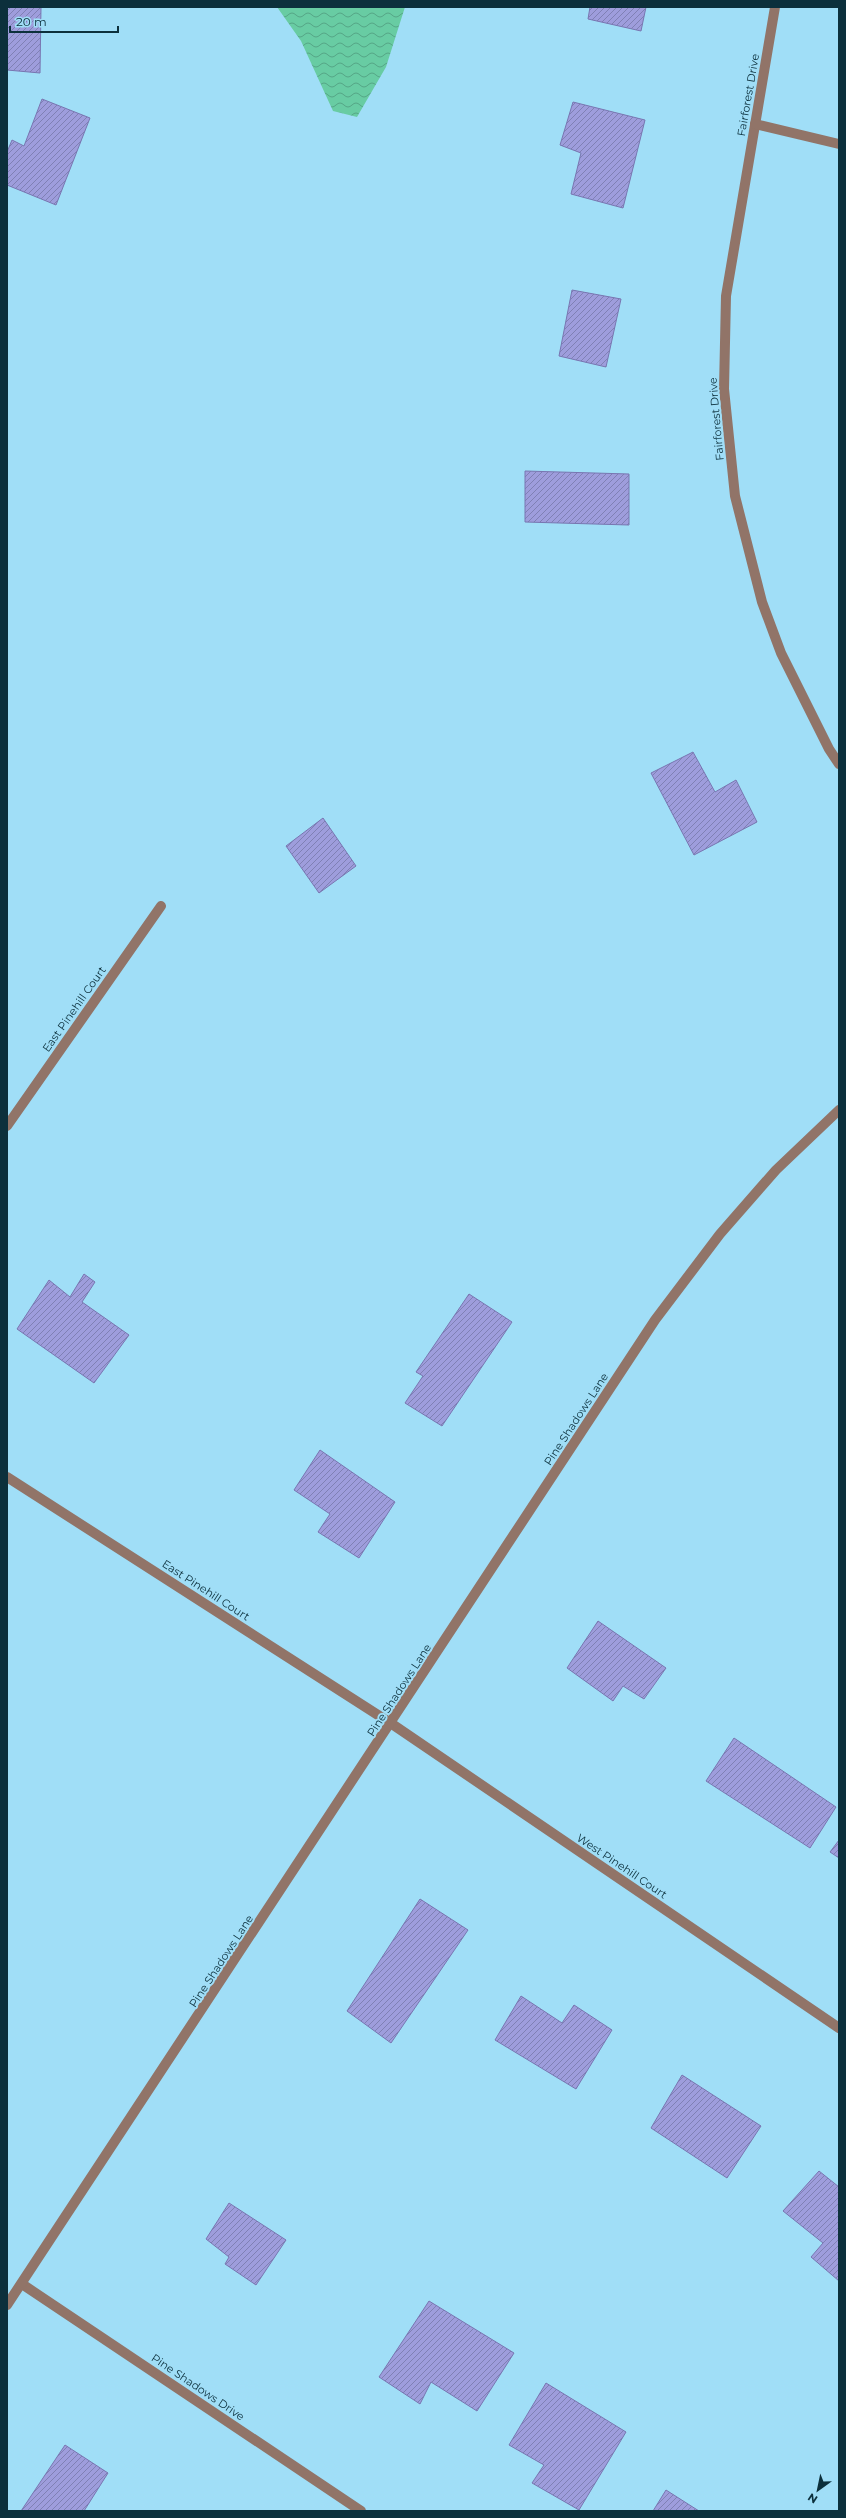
<svg xmlns="http://www.w3.org/2000/svg" width="846" height="2518" viewBox="0 0 846 2518" font-family="Montserrat,sans-serif">
	<defs>
		<pattern id="water-waves" width="16" height="10" patternUnits="userSpaceOnUse"><rect width="16" height="10" fill="#68cca3"/><path d="M0 5q4-4 8 0t8 0" fill="none" stroke="#54a686"/></pattern>
		<pattern id="building-hatch" width="6" height="6" patternUnits="userSpaceOnUse"><rect width="6" height="6" fill="#9e9ddc"/><path d="M-1 1l2-2M0 6l6-6M5 7l2-2" fill="none" stroke="#7f80b4"/></pattern>
	</defs>
	<rect width="100%" height="100%" fill="#a0def7"/>
	<polygon fill="url(#water-waves)" points="277,7 405,7 386,67 357,117 333,111 301,41"/>
	<g fill="url(#building-hatch)" stroke="#7876b1">
		<polygon points="7,7 41,7 40,73 7,70"/>
		<polygon points="590,7 646,7 641,31 588,19"/>
		<polygon points="42,99 90,118 56,205 7,185 7,152 12,140 24,146"/>
		<polygon points="573,102 645,120 623,208 571,194 581,153 560,145"/>
		<polygon points="572,290 621,299 606,367 559,356"/>
		<polygon points="525,471 629,474 629,525 525,522"/>
		<polygon points="693,752 715,792 736,780 757,822 694,855 651,773"/>
		<polygon points="323,818 356,866 319,893 286,846"/>
		<polygon points="84,1274 95,1282 82,1302 129,1335 94,1383 17,1329 49,1280 70,1297"/>
		<polygon points="469,1294 512,1322 442,1426 405,1403 423,1376 416,1372"/>
		<polygon points="320,1450 395,1502 359,1558 318,1532 330,1514 294,1490"/>
		<polygon points="598,1621 666,1668 644,1699 623,1686 613,1701 567,1668"/>
		<polygon points="734,1738 836,1807 810,1848 706,1781"/>
		<polygon points="839,1840 839,1858 830,1852"/>
		<polygon points="420,1899 468,1930 391,2043 347,2011"/>
		<polygon points="521,1996 562,2023 574,2005 612,2030 576,2089 495,2040"/>
		<polygon points="682,2075 761,2126 727,2178 651,2128"/>
		<polygon points="819,2171 839,2187 839,2281 811,2257 823,2243 783,2211"/>
		<polygon points="229,2203 286,2240 256,2285 225,2264 229,2257 206,2239"/>
		<polygon points="429,2301 514,2353 477,2411 431,2382 420,2404 379,2377"/>
		<polygon points="546,2383 626,2432 579,2510 532,2483 544,2465 509,2445"/>
		<polygon points="65,2445 108,2473 84,2511 21,2511"/>
		<polygon points="666,2490 699,2511 653,2511"/>
	</g>
	<g fill="none" stroke-linecap="round" stroke-linejoin="round">
		<g stroke="#917468" stroke-width="10">
			<polyline points="775,7 726,296 724,389 735,496 762,602 781,653 829,749 839,764"/>
			<polyline points="755,124 839,144"/>
			<polyline points="7,1126 161,906"/>
			<polyline points="7,1477 392,1724 839,2028"/>
			<polyline points="22,2284 361,2511"/>
			<polyline points="7,2305 655,1320 720,1234 776,1170 839,1110"/>
		</g>
	</g>
	<g text-anchor="middle" dominant-baseline="central" stroke-width="4" stroke-linejoin="round" paint-order="stroke">
		<g font-size="11" fill="#0c303c" stroke="#a0def7">
			<text transform="translate(748 95) rotate(-80)">Fairforest Drive</text>
			<text transform="translate(716 419) rotate(-95)">Fairforest Drive</text>
			<text transform="translate(74 1009) rotate(-55)">East Pinehill Court</text>
			<text transform="translate(576 1419) rotate(-57)">Pine Shadows Lane</text>
			<text transform="translate(206 1590) rotate(33)">East Pinehill Court</text>
			<text transform="translate(399 1690) rotate(-57)">Pine Shadows Lane</text>
			<text transform="translate(622 1866) rotate(34)">West Pinehill Court</text>
			<text transform="translate(221 1961) rotate(-57)">Pine Shadows Lane</text>
			<text transform="translate(198 2387) rotate(34)">Pine Shadows Drive</text>
		</g>
	</g>
	<rect width="846" height="2518" fill="none" stroke="#0c303c" stroke-width="16"/>
	<g transform="translate(818 2490) rotate(213)" stroke="#a0def7" stroke-width="3" paint-order="stroke">
	<path d="M0-3L7 15L0 10L-7 15Z" fill="#0c303c"/>
	<text y="-6" font-size="11" font-weight="bold" text-anchor="middle" fill="#0c303c">N</text>
	</g>
	<path d="M10 26v6h108v-6" fill="none" stroke="#0c303c" stroke-width="2"/>
	<text x="16" y="26" font-size="12" fill="#0c303c" stroke="#a0def7" stroke-width="3" paint-order="stroke">20 m</text>
</svg>
